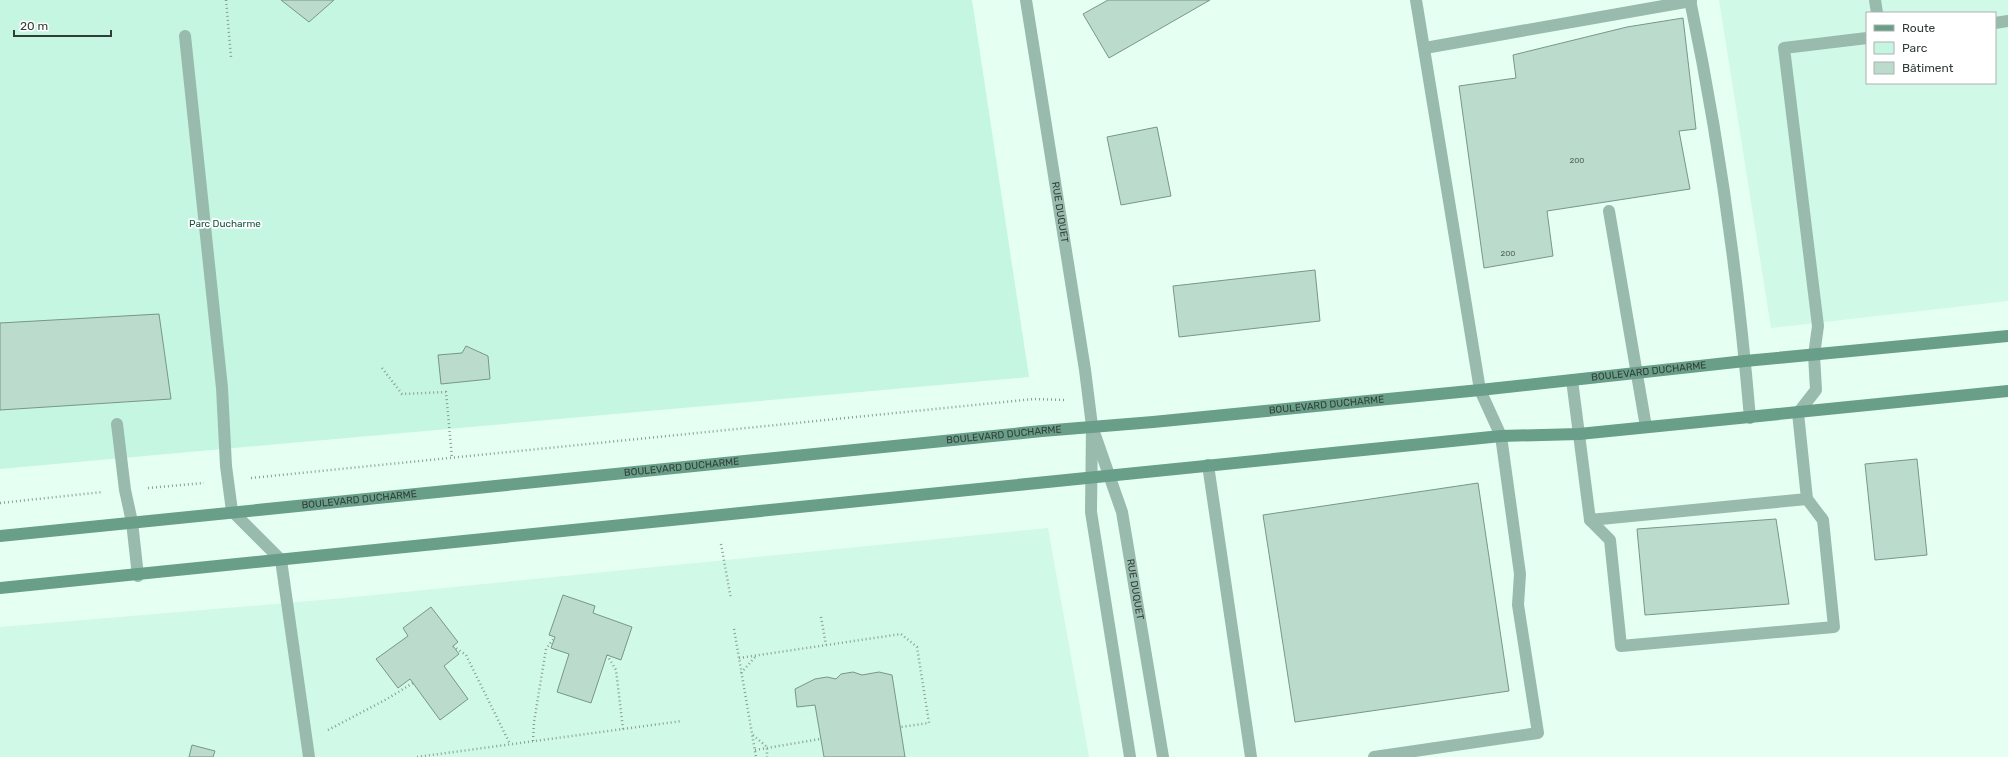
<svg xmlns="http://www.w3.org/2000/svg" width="2008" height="757" viewBox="0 0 2008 757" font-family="Rubik,sans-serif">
	<rect width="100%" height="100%" fill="#e5fff3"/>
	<g fill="#d0f9e7" fill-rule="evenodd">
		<path d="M1719,0h289v301l-237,27zM1867,13h128v70h-128z"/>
		<polygon points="1048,528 1089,757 0,757 0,627 333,599"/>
	</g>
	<polygon fill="#c5f6e1" points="0,0 972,0 1029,377 0,469"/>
	<g fill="#bbdbcd" stroke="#789689">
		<polygon points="281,0 334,0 309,22"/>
		<polygon points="1108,0 1210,0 1109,58 1083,14"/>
		<polygon points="1683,18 1696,129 1679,131 1690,189 1547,211 1553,256 1484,268 1459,86 1516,78 1513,55 1627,27"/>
		<polygon points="1157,127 1171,196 1121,205 1107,137"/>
		<polygon points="1315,270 1320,321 1179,337 1173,286"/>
		<polygon points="159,314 171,399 0,410 0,323"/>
		<polygon points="466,346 488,356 490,379 441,384 438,355 462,353"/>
		<polygon points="1917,459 1927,555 1875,560 1865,464"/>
		<polygon points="1478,483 1509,691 1295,722 1263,515"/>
		<polygon points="1776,519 1789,604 1645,615 1637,529"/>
		<polygon points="563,595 595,606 593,613 632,627 621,660 607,655 591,703 557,692 569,654 551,648 555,637 549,635"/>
		<polygon points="431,607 458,642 453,646 459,654 444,666 468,699 440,720 410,679 398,688 376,659 408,636 403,628"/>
		<polygon points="853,672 862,675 879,672 892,675 905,757 824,757 815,705 797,707 795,689 815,679 827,677 836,679 841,674"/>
		<polygon points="192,745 215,751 213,757 189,757"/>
	</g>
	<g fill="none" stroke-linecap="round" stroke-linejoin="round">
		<g stroke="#8a9d94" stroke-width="2.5" stroke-dasharray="1 3" stroke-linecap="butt">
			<polyline points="226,0 231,57"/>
			<polyline points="382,368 402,394 446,392 452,458"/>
			<polyline points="251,478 1034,399 1066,400"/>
			<polyline points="148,488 204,483"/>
			<polyline points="0,503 103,492"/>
			<polyline points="721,544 731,599"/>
			<polyline points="821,617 826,645"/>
			<polyline points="734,629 756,757"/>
			<polyline points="453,646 466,655 510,744"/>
			<polyline points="607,655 616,670 623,729"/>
			<polyline points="739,658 901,634 917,647 929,723 901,727"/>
			<polyline points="741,673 756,656"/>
			<polyline points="328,730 387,699 413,683"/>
			<polyline points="753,735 767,747 767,757"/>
			<polyline points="533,741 534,722 546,649 555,637"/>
			<polyline points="755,750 820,739"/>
			<polyline points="417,757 682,721"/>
		</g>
		<g stroke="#99bbad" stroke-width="12">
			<path d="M1690,0c29,138 48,277 60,418"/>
			<polyline points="1875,0 1877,13"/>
			<polyline points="1995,23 2008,21"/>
			<polyline points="185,36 222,388 226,466 232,511 281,560 309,757"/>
			<polyline points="1425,48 1691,1"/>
			<polyline points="1609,211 1646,427"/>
			<polyline points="1572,380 1590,520 1807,499 1798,413 1816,390 1814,355 1818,326 1784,48 1867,38"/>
			<polyline points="117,424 125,490 132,522 138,576"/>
			<polyline points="1208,465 1251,757"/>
			<polyline points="1590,520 1610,540 1621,646 1834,627 1823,520 1807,499"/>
			<polyline points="1374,757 1538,733 1518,605 1520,574 1501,436 1480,390 1416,0"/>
		</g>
		<g stroke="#99bbad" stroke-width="12">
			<path id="s1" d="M1026,0l59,370 7,56 -1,86 39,245"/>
			<path id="s2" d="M1095,435l27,77 41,245"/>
		</g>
		<g stroke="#699e88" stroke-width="12">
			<path id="s3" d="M0,536l1042,-105 111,-9 327,-32 265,-29 263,-25"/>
			<polyline points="0,588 1501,436 1579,434 2008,391"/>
		</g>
	</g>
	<g text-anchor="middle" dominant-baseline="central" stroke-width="3.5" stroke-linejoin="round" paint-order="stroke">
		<g font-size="8" fill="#54655d">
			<text x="1577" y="160">200</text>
			<text x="1508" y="253">200</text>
		</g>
		<g font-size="10" fill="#313e38" stroke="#fff">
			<text stroke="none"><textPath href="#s1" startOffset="215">RUE DUQUET</textPath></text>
			<text stroke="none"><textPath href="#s3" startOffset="1657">BOULEVARD DUCHARME</textPath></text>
			<text stroke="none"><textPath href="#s3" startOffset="1333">BOULEVARD DUCHARME</textPath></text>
			<text stroke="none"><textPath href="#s3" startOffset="1009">BOULEVARD DUCHARME</textPath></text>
			<text stroke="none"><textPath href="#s3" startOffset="685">BOULEVARD DUCHARME</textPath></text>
			<text stroke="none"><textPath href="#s3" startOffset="361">BOULEVARD DUCHARME</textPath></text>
			<text stroke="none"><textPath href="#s2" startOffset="160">RUE DUQUET</textPath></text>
		</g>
		<g font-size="10" fill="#11543f" stroke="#fff">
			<text x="225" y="224">Parc Ducharme</text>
		</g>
	</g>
	<rect x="1866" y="12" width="130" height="72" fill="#ffffff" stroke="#adb2af"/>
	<rect x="1874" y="25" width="20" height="6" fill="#699e88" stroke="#adb2af"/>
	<text x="1902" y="32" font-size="12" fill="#313e38">Route</text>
	<rect x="1874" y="42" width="20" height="12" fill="#c5f6e1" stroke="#adb2af"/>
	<text x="1902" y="52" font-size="12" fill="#313e38">Parc</text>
	<rect x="1874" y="62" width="20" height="12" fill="#bbdbcd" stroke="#adb2af"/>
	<text x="1902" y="72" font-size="12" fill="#313e38">Bâtiment</text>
	<path d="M14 30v6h97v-6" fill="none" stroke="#313e38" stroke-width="2"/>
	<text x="20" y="30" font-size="12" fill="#313e38" stroke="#ffffff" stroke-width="3" paint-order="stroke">20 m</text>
</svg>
